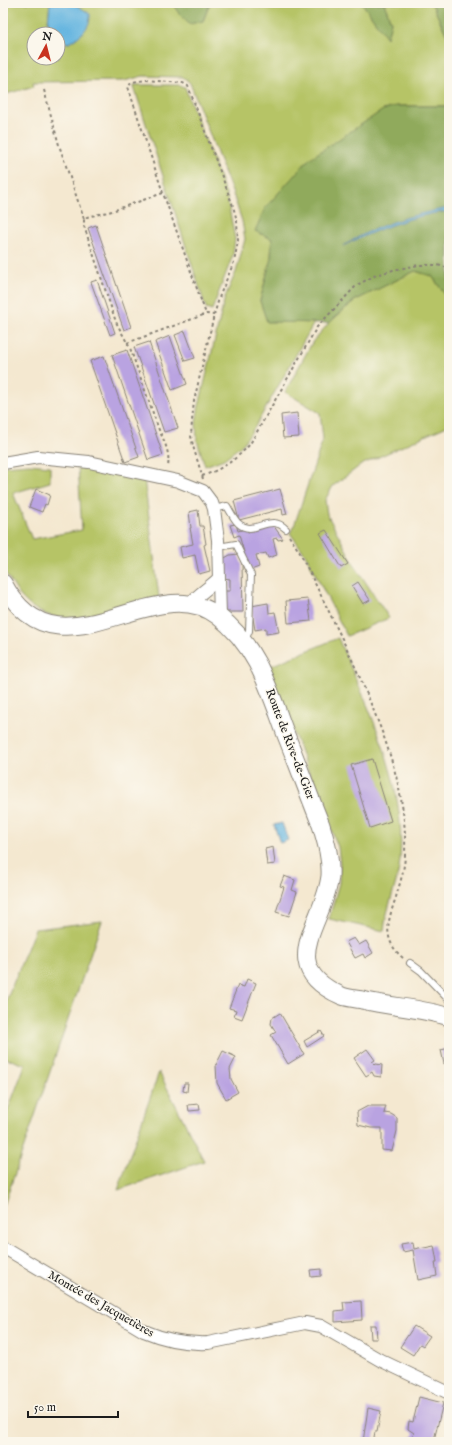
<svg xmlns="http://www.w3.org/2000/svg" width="452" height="1445" viewBox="0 0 452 1445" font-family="'IM FELL English',serif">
	<rect width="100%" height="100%" fill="#fbf7ec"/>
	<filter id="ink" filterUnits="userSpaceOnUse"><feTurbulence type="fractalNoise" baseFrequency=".025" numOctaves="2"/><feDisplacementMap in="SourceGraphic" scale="8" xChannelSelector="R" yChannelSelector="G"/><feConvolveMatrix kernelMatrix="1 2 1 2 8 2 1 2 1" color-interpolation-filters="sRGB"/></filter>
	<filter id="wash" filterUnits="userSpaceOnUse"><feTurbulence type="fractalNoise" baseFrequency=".012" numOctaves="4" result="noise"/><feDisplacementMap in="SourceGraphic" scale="16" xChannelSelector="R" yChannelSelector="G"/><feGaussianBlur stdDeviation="0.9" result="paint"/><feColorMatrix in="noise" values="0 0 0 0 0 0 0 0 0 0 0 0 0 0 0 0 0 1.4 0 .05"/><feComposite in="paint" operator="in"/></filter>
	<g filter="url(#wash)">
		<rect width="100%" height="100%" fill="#f4e8d0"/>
		<g fill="#b6c466" stroke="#697041">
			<polygon points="3,3 50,3 47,31 50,34 34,34 34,58 58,58 58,41 69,43 78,5 73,3 175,3 177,11 203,21 210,3 362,3 387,37 391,22 384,3 431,3 433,6 449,40 449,106 396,106 272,239 271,258 260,301 267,321 314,323 255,427 242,445 224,459 205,466 197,440 196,423 198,410 225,297 236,272 245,239 242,221 234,197 190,83 183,77 143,76 124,81 33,82 34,86 3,95"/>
			<polygon points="134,85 180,85 185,87 227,197 235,239 233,255 212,310 206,308 134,87"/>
			<polygon points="415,271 432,276 446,296 447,352 449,359 449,425 361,465 333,486 325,500 327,514 355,566 389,618 347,636 305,554 290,533 294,526 323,439 320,413 285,392 313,341 329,323 354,301"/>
			<path d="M29,464l21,2v16l-37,11 19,46 50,-9 -4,-63 66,11 15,119c-47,15 -114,45 -146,-12 -3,-5 -8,-12 -10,-18 -2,-8 0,-20 0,-28 0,-24 0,-49 0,-73z"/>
			<path d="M338,638c30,70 69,144 62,222 -2,25 -14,47 -16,71l-55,-12 10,-36 1,-19 -2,-17 -70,-180z"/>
			<polygon points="102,921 3,1208 3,1123 25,1065 3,1057 3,1009 35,929"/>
			<polygon points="159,1072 204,1161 118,1190"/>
		</g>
		<g fill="#90aa5b" stroke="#56633c">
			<polygon points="175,3 210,3 203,21 190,24 177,11"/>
			<polygon points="362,3 384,3 391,22 387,38"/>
			<polygon points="431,3 449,3 449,40 433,6"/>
			<polygon points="396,106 449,106 449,359 447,352 446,296 432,276 415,271 354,301 329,323 267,322 260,301 271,258 272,239 255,231 265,208 309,159 383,110"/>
		</g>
		<g fill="#65b5e0" stroke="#40687e">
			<path d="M50,3c21,0 22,-2 40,11 1,14 -10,22 -21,29l-11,-2v-7h-8l-3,-3z"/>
			<path d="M449,208v3c-37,4 -73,19 -106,35 31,-20 69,-32 106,-38z"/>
			<polygon points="282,823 288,840 280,843 274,825"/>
		</g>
		<g id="blocks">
			<g fill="#b9a3e1">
				<polygon points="96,225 131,327 124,330 88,228"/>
				<polygon points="97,280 115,333 110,335 91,282"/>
				<polygon points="185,331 195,358 185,361 175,335"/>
				<polygon points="170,336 187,384 172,390 155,342"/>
				<polygon points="149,342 178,428 164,432 134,347"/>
				<polygon points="127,350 163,455 148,460 112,355"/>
				<polygon points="104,356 139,457 125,462 90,361"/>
				<polygon points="297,413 299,437 283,438 281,415"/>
				<polygon points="36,489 50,495 47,505 45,504 42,512 29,507"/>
				<polygon points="280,489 287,514 283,515 282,509 239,520 234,501"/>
				<polygon points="198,510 200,526 203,526 206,544 204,545 210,571 199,574 195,555 182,558 180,547 193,544 190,528 191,528 189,512"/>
				<polygon points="236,524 238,531 245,529 248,532 273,525 283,539 278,540 277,538 273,539 277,555 268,558 266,553 256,555 259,567 251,570 246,559 239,535 234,537 230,525"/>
				<polygon points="326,530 348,564 341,568 320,533"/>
				<polygon points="238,554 242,564 243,612 226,612 224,591 230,591 230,579 224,578 223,559 230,555"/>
				<polygon points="358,582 370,600 363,604 352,586"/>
				<polygon points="308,599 311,621 288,623 286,601"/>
				<polygon points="268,603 269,613 275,612 279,632 266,634 266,628 255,630 251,606"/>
				<polygon points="372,759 391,821 370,828 351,765"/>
				<polygon points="273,847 275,864 267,865 265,849"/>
				<polygon points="284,876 295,880 292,890 297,892 289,916 276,912 284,887 280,886"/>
				<polygon points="354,938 359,945 366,941 373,953 365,958 363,954 355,958 346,942"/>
				<polygon points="247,979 256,983 242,1019 234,1016 236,1010 229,1008 238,985 244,987"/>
				<polygon points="280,1013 304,1054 288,1064 271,1035 276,1032 271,1024 272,1018"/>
				<polygon points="321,1031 324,1036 307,1047 304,1041"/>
				<polygon points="449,1048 449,1068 447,1063 444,1064 441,1050"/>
				<polygon points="367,1049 375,1060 372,1062 375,1065 376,1064 382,1065 381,1077 374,1076 372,1072 366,1076 354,1058"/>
				<polygon points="223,1051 236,1057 230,1069 231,1079 238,1092 226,1099 217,1083 216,1065"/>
				<polygon points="184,1083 188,1083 187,1092 183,1091"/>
				<polygon points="199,1104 200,1110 189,1111 188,1105"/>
				<polygon points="368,1106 386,1106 384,1113 391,1114 397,1118 397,1131 392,1151 382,1150 382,1128 371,1128 358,1125 357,1112"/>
				<polygon points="413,1242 414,1249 434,1245 437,1262 435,1262 437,1276 418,1280 413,1250 403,1252 401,1244"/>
				<polygon points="321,1269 321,1276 311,1277 310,1270"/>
				<polygon points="361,1301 362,1320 335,1322 335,1311 344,1310 343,1302"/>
				<polygon points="370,1325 376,1325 377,1339 371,1339"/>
				<polygon points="414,1326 430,1336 423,1346 420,1344 413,1355 400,1347"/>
				<polygon points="419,1397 443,1403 434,1440 431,1439 430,1442 420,1442 412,1438 414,1433 408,1429 409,1421 413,1422"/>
				<polygon points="368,1408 381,1411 377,1432 375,1432 373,1442 363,1442"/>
			</g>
		</g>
	</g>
	<g filter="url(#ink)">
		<use href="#blocks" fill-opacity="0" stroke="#888276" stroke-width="1"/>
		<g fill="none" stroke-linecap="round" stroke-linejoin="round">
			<defs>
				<g id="lane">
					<path d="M214,509l13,-3c3,5 7,13 11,17 16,15 31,-11 48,6"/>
					<polyline points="218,547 236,544 251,575 249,631 245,640"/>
					<polyline points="410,963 421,971 449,1000"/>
				</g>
				<g id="street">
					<polyline points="3,463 38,457 89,462 178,481 203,491 212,503 214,509 218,540 220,617"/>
					<path d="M190,604c8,-10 19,-16 28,-25"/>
					<path d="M3,1247l141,84c21,9 41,13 64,12l97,-20 16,3 59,34 69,33"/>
				</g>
				<path id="secondary" d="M3,583c54,103 150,-17 215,33 39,29 52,76 68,119 12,30 23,60 35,90 5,17 10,33 9,51 -5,47 -57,90 12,120 6,2 14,3 20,4 28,7 61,8 87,17"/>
			</defs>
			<use href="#lane" stroke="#888276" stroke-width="8"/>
			<use href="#street" stroke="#888276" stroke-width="14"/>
			<use href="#secondary" stroke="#888276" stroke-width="19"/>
			<g stroke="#888276" stroke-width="2" stroke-dasharray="3 3" stroke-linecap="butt">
				<polyline points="44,90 59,145 84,219"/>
				<path d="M163,193l-51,18 -25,6 -3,2v7l32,96 14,26 29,82c6,12 11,23 9,37"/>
				<polyline points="127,343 206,314 214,315"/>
				<path d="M202,476c19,-6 35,-17 48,-32l67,-117 40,-42 19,-10 17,-5 26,-5h18l12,3"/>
				<polyline points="203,479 193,446 191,436 192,421 194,401 214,315 220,295 234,262 238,241 237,221 233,206 188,86 183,83 146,80 132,82 128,87 163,193 206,314"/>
				<path d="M289,536l10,15c25,51 51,101 72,153 20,48 36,97 34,149 0,15 -5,30 -9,44 -8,24 -15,42 7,61"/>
			</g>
			<use href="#lane" stroke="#fff" stroke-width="6"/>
			<use href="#street" stroke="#fff" stroke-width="12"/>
			<use href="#secondary" stroke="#fff" stroke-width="17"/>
		</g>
	</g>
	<g text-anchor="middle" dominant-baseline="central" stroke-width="3" stroke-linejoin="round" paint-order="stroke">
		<g font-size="12" fill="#1c1c1c" stroke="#fbf7ec">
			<text transform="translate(290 744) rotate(69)">Route de Rive-de-Gier</text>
			<text transform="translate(101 1304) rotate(30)">Montée des Jacquetières</text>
		</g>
	</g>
	<rect width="452" height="1445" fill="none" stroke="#fbf7ec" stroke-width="16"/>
	<g transform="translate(46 46) rotate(7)"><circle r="19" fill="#fbf7ec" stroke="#a29f99"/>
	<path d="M0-3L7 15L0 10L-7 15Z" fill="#c8321e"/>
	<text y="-6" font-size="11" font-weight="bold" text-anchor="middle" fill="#1c1c1c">N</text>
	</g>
	<path d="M28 1411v6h90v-6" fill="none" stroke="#1c1c1c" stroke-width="2"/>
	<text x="34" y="1411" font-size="12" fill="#1c1c1c" stroke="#fbf7ec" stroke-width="3" paint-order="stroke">50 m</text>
</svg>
